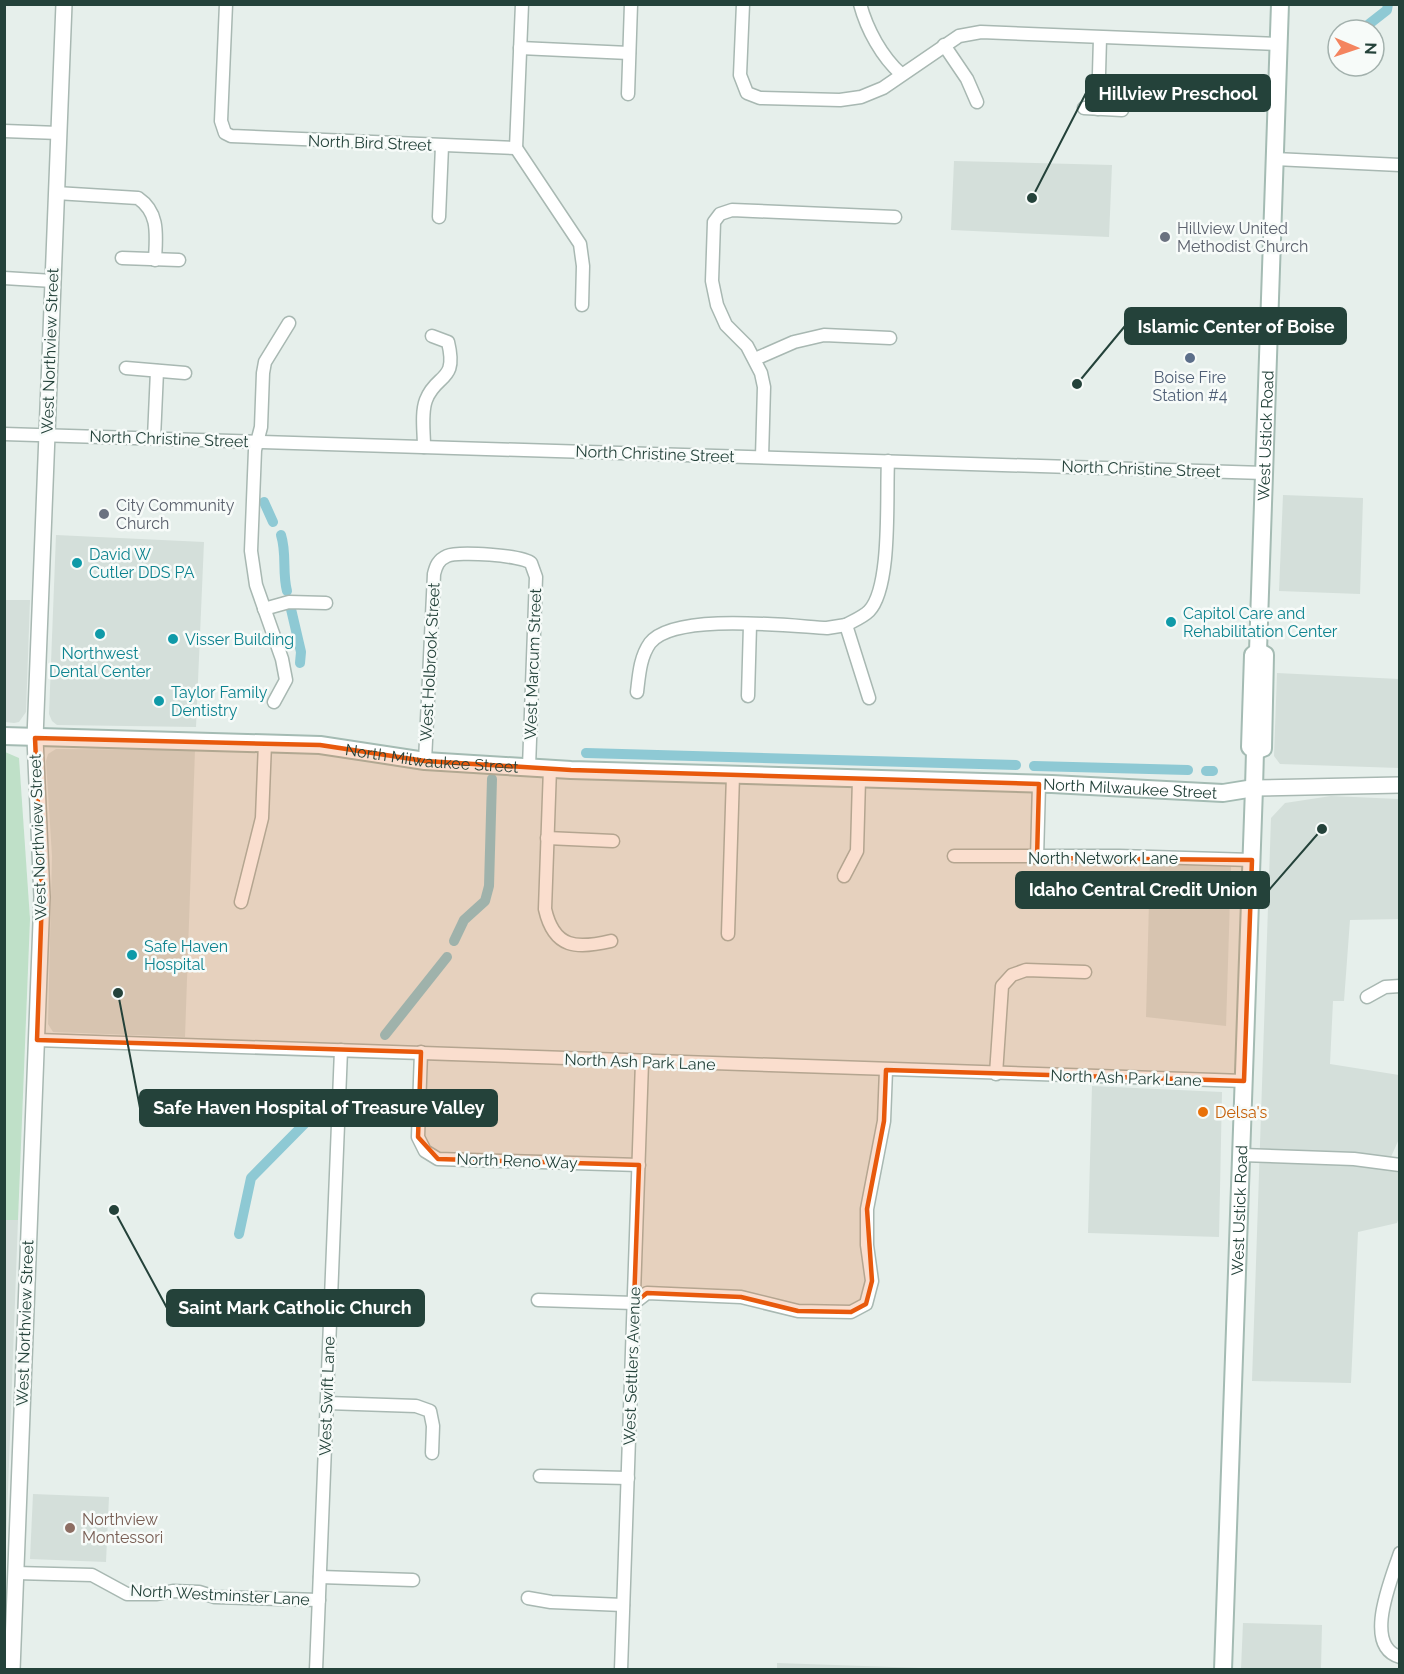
<svg xmlns="http://www.w3.org/2000/svg" width="1404" height="1674" viewBox="0 0 1404 1674" font-family="Raleway,sans-serif">
	<rect width="100%" height="100%" fill="#e6efeb"/>
	<g fill="#d4dfda">
		<polygon points="954,161 1112,165 1109,237 951,230"/>
		<polygon points="1283,495 1363,498 1360,594 1279,591"/>
		<polygon points="56,535 204,542 196,727 57,725 52,721 49,714"/>
		<polygon points="5,600 30,600 26,712 19,722 14,723 5,722"/>
		<polygon points="1277,673 1399,679 1399,768 1280,764 1274,756"/>
		<polygon points="56,749 195,750 185,1037 53,1032 48,1024 52,856 46,761 48,754"/>
		<polygon points="1331,796 1399,799 1399,919 1350,920 1344,1001 1333,1001 1330,1064 1399,1075 1399,1139 1386,1168 1399,1173 1399,1217 1397,1223 1358,1232 1351,1383 1252,1381 1271,818 1285,803"/>
		<polygon points="1150,863 1231,866 1226,1026 1146,1017"/>
		<polygon points="1092,1086 1222,1092 1219,1237 1088,1233"/>
		<polygon points="4,1220 18,1220 5,1571 4,1571"/>
		<polygon points="33,1494 109,1497 106,1562 30,1559"/>
		<polygon points="1243,1623 1322,1625 1321,1669 1241,1669"/>
		<polygon points="777,1663 921,1668 961,1669 777,1670"/>
	</g>
	<polygon fill="#bfe0c8" points="5,752 19,758 30,919 18,1220 4,1220"/>
	<g fill="none" stroke-linecap="round" stroke-linejoin="round">
		<g stroke="#8ec9d4" stroke-width="10">
			<polyline points="1364,28 1387,10 1388,4"/>
			<polyline points="264,502 273,522"/>
			<path d="M281,535c6,19 1,37 6,56"/>
			<polyline points="291,609 301,652 300,663"/>
			<polyline points="586,753 1016,765"/>
			<polyline points="1034,766 1188,770"/>
			<polyline points="1206,771 1213,771"/>
			<polyline points="454,941 464,920 485,901 489,886 492,779"/>
			<polyline points="385,1035 447,957"/>
			<polyline points="239,1234 251,1178 325,1103"/>
		</g>
		<defs>
			<g id="minor">
				<polyline points="226,4 221,121 225,133 231,136 516,148"/>
				<polyline points="743,4 740,75 747,93 760,98 840,100 861,97 883,88 959,36 981,32 1279,44"/>
				<path d="M860,4c7,26 22,53 41,70"/>
				<polyline points="944,45 967,79 977,102"/>
				<polyline points="520,48 629,53"/>
				<polyline points="628,94 631,4"/>
				<polyline points="1084,108 1122,110"/>
				<polyline points="1098,109 1100,38"/>
				<polyline points="4,131 59,133"/>
				<polyline points="516,148 580,244 583,266 582,305"/>
				<polyline points="516,148 522,4"/>
				<polyline points="1275,159 1400,165"/>
				<path d="M56,193l82,5c22,15 18,38 17,62"/>
				<polyline points="439,217 442,146"/>
				<polyline points="122,258 179,260"/>
				<polyline points="4,278 53,281"/>
				<polyline points="755,359 794,342 824,335 890,338"/>
				<polyline points="126,368 185,373"/>
				<polyline points="4,434 1264,473"/>
				<polyline points="154,438 157,371"/>
				<path d="M424,447c0,-15 -3,-34 2,-47 10,-27 32,-17 22,-58l-16,-6"/>
				<polyline points="762,457 764,387 761,373 747,346 726,325 717,305 712,281 714,222 720,214 732,210 895,217"/>
				<polyline points="264,609 289,602 326,603"/>
				<path d="M637,692c2,-17 3,-35 13,-49 24,-31 139,-17 177,-15l19,-3"/>
				<polyline points="748,696 750,625"/>
				<path d="M869,698l-23,-73c7,-4 17,-8 23,-14 23,-24 17,-115 19,-150"/>
				<polyline points="274,702 286,680 282,659 256,585 251,551 255,450 261,427 263,373 265,362 289,323"/>
				<path d="M425,761l9,-187c2,-8 4,-14 13,-18 11,-5 75,-1 84,7l5,14 -7,190"/>
				<path d="M550,768l-5,141c9,40 32,40 66,32"/>
				<polyline points="547,838 613,841"/>
				<polyline points="954,856 1119,856 1252,860"/>
				<polyline points="1037,858 1039,784"/>
				<polyline points="844,876 857,851 859,779"/>
				<polyline points="241,902 262,818 265,743"/>
				<polyline points="728,934 733,775"/>
				<polyline points="1367,997 1385,987 1400,986"/>
				<polyline points="37,1040 1244,1081"/>
				<polyline points="421,1052 418,1137 425,1151 438,1159 639,1165"/>
				<polyline points="996,1074 1002,986 1012,975 1026,970 1085,972"/>
				<polyline points="1241,1155 1354,1159 1400,1165"/>
				<polyline points="538,1300 634,1303 647,1293 741,1297 798,1311 851,1312 866,1304 872,1281 867,1245 867,1209 884,1121 886,1070"/>
				<polyline points="327,1403 416,1406 430,1411 433,1426 432,1453"/>
				<polyline points="540,1476 628,1478"/>
				<path d="M1400,1553c-8,25 -38,93 0,104"/>
				<polyline points="16,1573 92,1575 127,1594 157,1594 173,1591 199,1592 215,1597 319,1600"/>
				<polyline points="320,1577 413,1580"/>
				<polyline points="528,1598 551,1602 623,1605"/>
				<polyline points="316,1670 341,1050"/>
				<polyline points="621,1670 642,1062"/>
			</g>
			<g id="tertiary">
				<polyline points="1254,788 1400,785"/>
				<polyline points="12,1670 42,897 35,738 64,4"/>
			</g>
			<g id="secondary">
				<path id="s1" d="M4,736l316,9 105,16 146,9 481,14 171,9 31,-5"/>
				<polyline points="1255,751 1263,748 1265,655 1258,651"/>
				<path id="s2" d="M1223,1670l31,-882 1,-37 -5,-4 3,-92 5,-4 22,-647"/>
			</g>
		</defs>
		<use href="#minor" stroke="#a8b8b2" stroke-width="15"/>
		<use href="#tertiary" stroke="#a8b8b2" stroke-width="18"/>
		<use href="#secondary" stroke="#a4bbb3" stroke-width="20"/>
		<use href="#minor" stroke="#fff" stroke-width="12"/>
		<use href="#tertiary" stroke="#fff" stroke-width="15"/>
		<use href="#secondary" stroke="#fff" stroke-width="16"/>
	</g>
	<path fill="#e8590c" fill-opacity="0.2" stroke="#e8590c" stroke-width="4.5" stroke-linejoin="round" d="M35,738l285,7 105,16 146,9 468,14 -2,74 215,2 -8,221 -358,-11 -2,51 -17,88 5,72 -6,23 -15,8 -53,-1 -57,-14 -94,-4 -13,10 5,-138 -201,-6 -20,-22 3,-85 -384,-12 5,-143z"/>
	<g fill="#6b7280" stroke="#f7fbf9" stroke-width="2">
		<circle cx="1165" cy="237" r="6"/>
		<circle cx="104" cy="514" r="6"/>
	</g>
	<circle fill="#5c6f8a" stroke="#f7fbf9" stroke-width="2" cx="1190" cy="358" r="6"/>
	<g fill="#0f9aa8" stroke="#f7fbf9" stroke-width="2">
		<circle cx="77" cy="563" r="6"/>
		<circle cx="1171" cy="622" r="6"/>
		<circle cx="100" cy="634" r="6"/>
		<circle cx="173" cy="639" r="6"/>
		<circle cx="159" cy="701" r="6"/>
		<circle cx="132" cy="955" r="6"/>
	</g>
	<circle fill="#e8710a" stroke="#f7fbf9" stroke-width="2" cx="1203" cy="1112" r="6"/>
	<circle fill="#8d6e63" stroke="#f7fbf9" stroke-width="2" cx="70" cy="1528" r="6"/>
	<g text-anchor="middle" dominant-baseline="central" stroke-width="5" stroke-linejoin="round" paint-order="stroke">
		<g font-size="16" fill="#24423a" stroke="#f7fbf9">
			<text transform="translate(370 143) rotate(2)">North Bird Street</text>
			<text transform="translate(50 351) rotate(-88)">West Northview Street</text>
			<text stroke="none"><textPath href="#s2" startOffset="1240">West Ustick Road</textPath></text>
			<text transform="translate(169 439) rotate(2)">North Christine Street</text>
			<text transform="translate(655 454) rotate(2)">North Christine Street</text>
			<text transform="translate(1141 469) rotate(2)">North Christine Street</text>
			<text transform="translate(430 662) rotate(-87)">West Holbrook Street</text>
			<text transform="translate(533 664) rotate(-88)">West Marcum Street</text>
			<text stroke="none"><textPath href="#s1" startOffset="429">North Milwaukee Street</textPath></text>
			<text stroke="none"><textPath href="#s1" startOffset="1128">North Milwaukee Street</textPath></text>
			<text transform="translate(38 837) rotate(-92)">West Northview Street</text>
			<text x="1103" y="858">North Network Lane</text>
			<text transform="translate(640 1062) rotate(2)">North Ash Park Lane</text>
			<text transform="translate(1126 1078) rotate(2)">North Ash Park Lane</text>
			<text transform="translate(517 1161) rotate(2)">North Reno Way</text>
			<text stroke="none"><textPath href="#s2" startOffset="460">West Ustick Road</textPath></text>
			<text transform="translate(25 1323) rotate(-88)">West Northview Street</text>
			<text transform="translate(632 1366) rotate(-88)">West Settlers Avenue</text>
			<text transform="translate(327 1396) rotate(-88)">West Swift Lane</text>
			<text transform="translate(220 1595) rotate(3)">North Westminster Lane</text>
		</g>
		<g font-size="16" fill="#5b616d" stroke="#f7fbf9" text-anchor="start">
			<text x="1177" y="228">Hillview United<tspan x="1177" dy="18">Methodist Church</tspan></text>
			<text x="116" y="505">City Community<tspan x="116" dy="18">Church</tspan></text>
		</g>
		<g font-size="16" fill="#4e5e75" stroke="#f7fbf9">
			<text x="1190" y="377">Boise Fire<tspan x="1190" dy="18">Station #4</tspan></text>
		</g>
		<g font-size="16" fill="#0d838f" stroke="#f7fbf9" text-anchor="start">
			<text x="89" y="554">David W<tspan x="89" dy="18">Cutler DDS PA</tspan></text>
			<text x="1183" y="613">Capitol Care and<tspan x="1183" dy="18">Rehabilitation Center</tspan></text>
			<text x="185" y="639">Visser Building</text>
			<text x="100" y="653" text-anchor="middle">Northwest<tspan x="100" dy="18">Dental Center</tspan></text>
			<text x="171" y="692">Taylor Family<tspan x="171" dy="18">Dentistry</tspan></text>
			<text x="144" y="946">Safe Haven<tspan x="144" dy="18">Hospital</tspan></text>
		</g>
		<g font-size="16" fill="#c56008" stroke="#f7fbf9" text-anchor="start">
			<text x="1215" y="1112">Delsa's</text>
		</g>
		<g font-size="16" fill="#785e54" stroke="#f7fbf9" text-anchor="start">
			<text x="82" y="1519">Northview<tspan x="82" dy="18">Montessori</tspan></text>
		</g>
	</g>
	<path fill="none" stroke="#24423a" stroke-width="2" d="M1032 198L1086 93M1077 384L1125 326M1322 829L1269 890M118 993L140 1108M114 1210L167 1308"/>
	<g fill="#24423a" stroke="#f7fbf9" stroke-width="2">
		<circle cx="1032" cy="198" r="6"/>
		<circle cx="1077" cy="384" r="6"/>
		<circle cx="1322" cy="829" r="6"/>
		<circle cx="118" cy="993" r="6"/>
		<circle cx="114" cy="1210" r="6"/>
	</g>
	<g fill="#24423a" stroke="#24423a" stroke-width="2">
		<rect x="1086" y="75" width="184" height="36" rx="6"/>
		<rect x="1125" y="308" width="221" height="36" rx="6"/>
		<rect x="1016" y="872" width="253" height="36" rx="6"/>
		<rect x="140" y="1090" width="357" height="36" rx="6"/>
		<rect x="167" y="1290" width="257" height="36" rx="6"/>
	</g>
	<g font-size="18" text-anchor="middle" font-weight="bold" fill="#fff">
		<text x="1178" y="100">Hillview Preschool</text>
		<text x="1236" y="333">Islamic Center of Boise</text>
		<text x="1143" y="896">Idaho Central Credit Union</text>
		<text x="319" y="1114">Safe Haven Hospital of Treasure Valley</text>
		<text x="295" y="1314">Saint Mark Catholic Church</text>
	</g>
	<rect width="1404" height="1674" fill="none" stroke="#24423a" stroke-width="12"/>
	<g transform="translate(1356 48) rotate(92)"><circle r="28" fill="#f7fbf9" stroke="#a3b1ad" stroke-width="1.5"/>
	<path d="M0-4.5L10 22L0 15L-10 22Z" fill="#f4845f"/>
	<text y="-9" font-size="16" font-weight="bold" text-anchor="middle" fill="#24423a">N</text>
	</g>
</svg>
